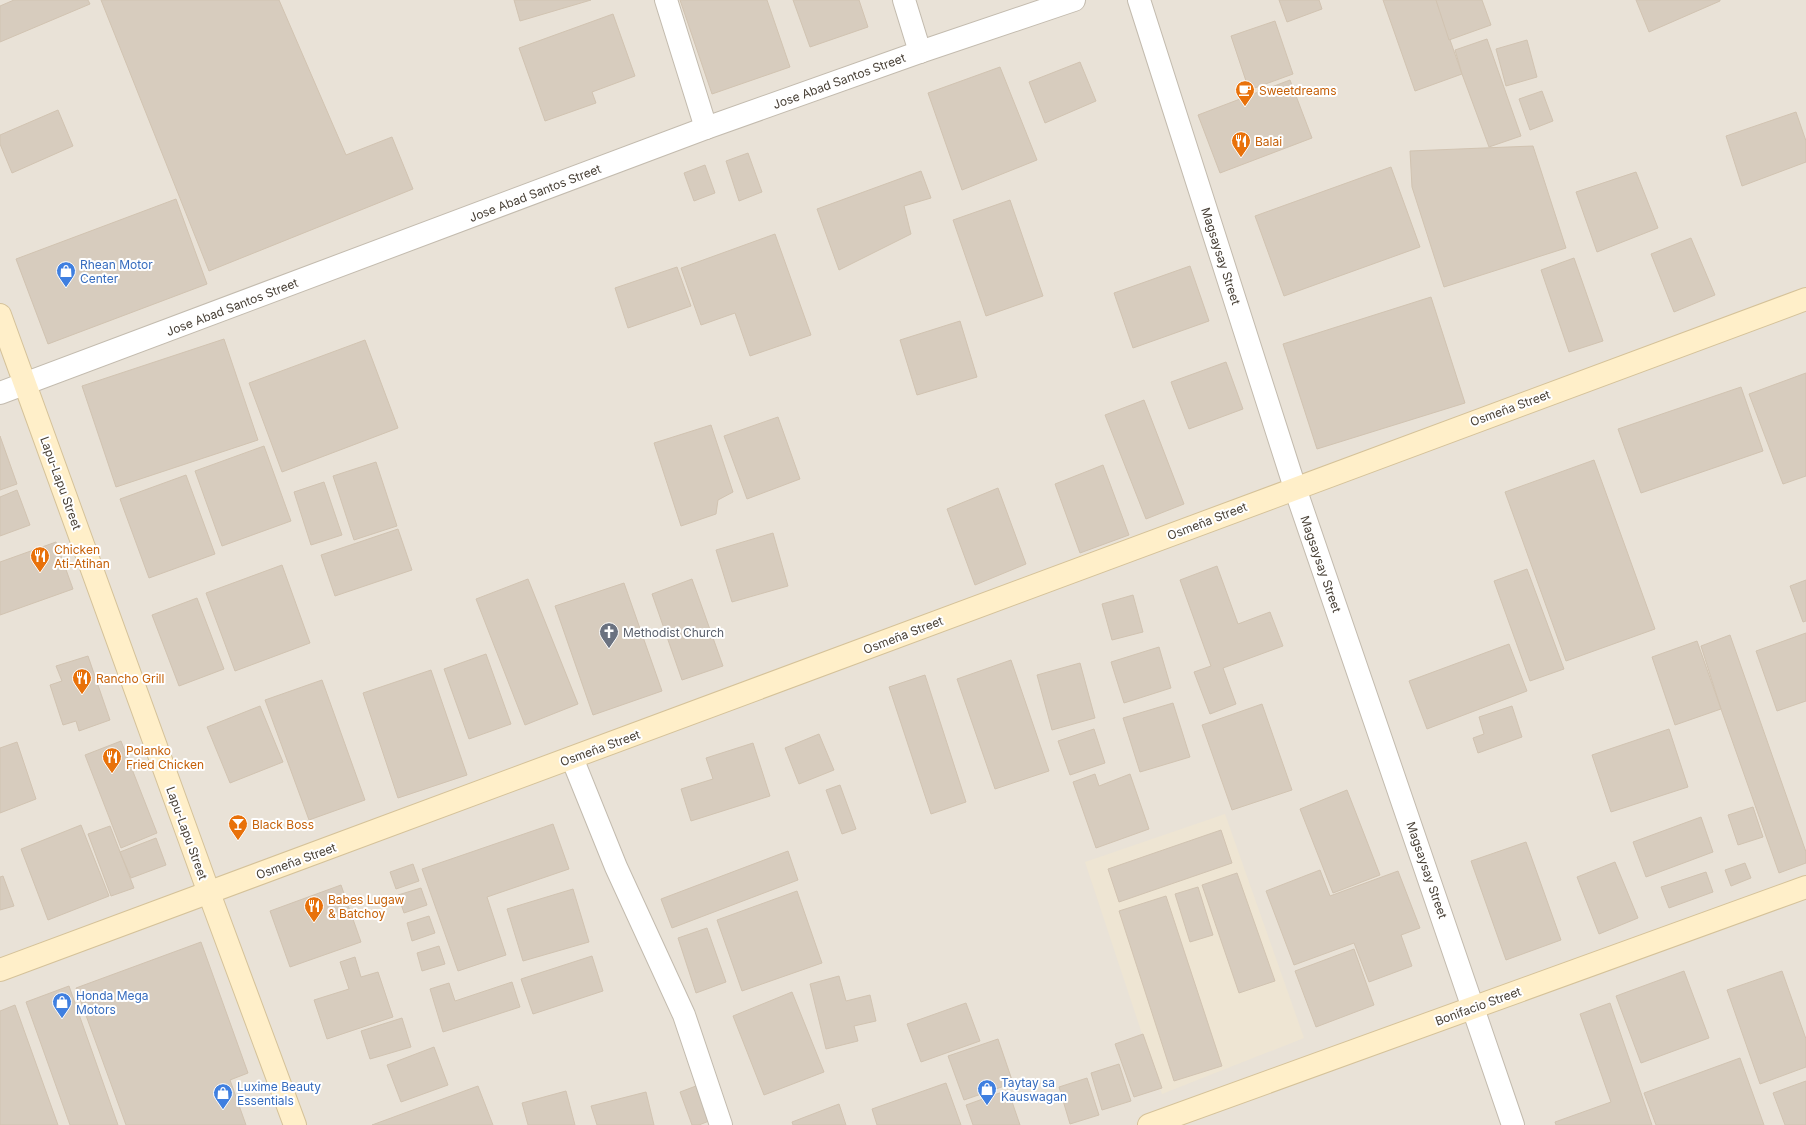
<svg xmlns="http://www.w3.org/2000/svg" width="1806" height="1125" viewBox="0 0 1806 1125" font-family="Inter,sans-serif">
	<rect width="100%" height="100%" fill="#f5f1e9"/>
	<rect fill="#e9e2d7" x="0" y="0" width="1806" height="1125"/>
	<polygon fill="#eee5d3" points="1225,814 1304,1038 1162,1094 1085,862"/>
	<g fill="#d7ccbe" stroke="#d1c3b1">
		<polygon points="14,0 88,0 90,4 0,42 0,6"/>
		<polygon points="101,0 279,0 346,155 392,137 413,189 209,271"/>
		<polygon points="514,0 591,0 520,21"/>
		<polygon points="680,0 767,0 790,67 712,94"/>
		<polygon points="793,0 859,0 868,27 810,47"/>
		<polygon points="1279,0 1319,0 1322,9 1287,22"/>
		<polygon points="1383,0 1436,0 1462,74 1415,91"/>
		<polygon points="1436,0 1482,0 1491,25 1449,40"/>
		<polygon points="1636,0 1720,0 1720,1 1649,32"/>
		<polygon points="613,14 635,76 592,92 596,103 545,121 519,48"/>
		<polygon points="1275,21 1293,74 1249,90 1231,36"/>
		<polygon points="1487,39 1521,136 1489,147 1462,74 1455,50"/>
		<polygon points="1527,40 1537,77 1506,86 1496,49"/>
		<polygon points="1080,62 1096,101 1045,123 1029,82"/>
		<polygon points="1000,67 1037,160 962,190 928,93"/>
		<polygon points="1290,80 1312,138 1220,173 1198,115"/>
		<polygon points="1542,91 1553,121 1530,130 1519,99"/>
		<polygon points="58,110 73,146 12,173 0,144 0,135"/>
		<polygon points="1796,112 1806,141 1806,162 1742,186 1726,136"/>
		<polygon points="1533,146 1566,248 1444,287 1412,187 1410,151"/>
		<polygon points="748,153 762,192 739,201 726,161"/>
		<polygon points="705,165 715,193 694,201 684,173"/>
		<polygon points="1391,167 1420,247 1284,296 1255,216"/>
		<polygon points="921,171 931,198 904,206 911,234 839,270 817,209"/>
		<polygon points="1636,172 1658,228 1597,252 1576,192"/>
		<polygon points="176,199 207,284 48,344 16,259"/>
		<polygon points="1010,200 1043,296 986,316 953,220"/>
		<polygon points="775,234 811,335 750,356 735,313 701,325 681,268"/>
		<polygon points="1691,238 1715,295 1674,312 1651,254"/>
		<polygon points="1574,258 1603,341 1569,352 1541,270"/>
		<polygon points="1190,266 1209,321 1133,348 1114,293"/>
		<polygon points="677,267 691,306 628,328 615,288"/>
		<polygon points="1431,297 1465,403 1317,449 1283,344"/>
		<polygon points="960,321 977,377 917,395 900,340"/>
		<polygon points="224,339 258,440 116,487 82,386"/>
		<polygon points="365,340 398,428 282,472 249,383"/>
		<polygon points="1226,362 1243,409 1189,429 1171,382"/>
		<polygon points="1806,373 1806,476 1783,484 1749,394"/>
		<polygon points="1741,387 1763,451 1641,493 1618,429"/>
		<polygon points="1144,400 1184,504 1146,519 1105,415"/>
		<polygon points="778,417 800,479 747,499 724,436"/>
		<polygon points="711,425 733,492 718,500 716,514 681,526 654,443"/>
		<polygon points="0,436 17,484 0,490"/>
		<polygon points="264,446 291,521 222,546 195,471"/>
		<polygon points="1594,460 1655,629 1566,661 1505,492"/>
		<polygon points="376,462 397,526 354,540 333,476"/>
		<polygon points="1103,465 1129,535 1080,553 1055,484"/>
		<polygon points="186,475 215,554 149,578 120,499"/>
		<polygon points="324,482 342,535 311,545 294,492"/>
		<polygon points="998,488 1026,564 975,585 947,509"/>
		<polygon points="17,490 30,525 0,536 0,497"/>
		<polygon points="398,529 412,570 335,596 321,555"/>
		<polygon points="773,533 788,586 732,602 716,550"/>
		<polygon points="56,542 73,589 0,615 0,562"/>
		<polygon points="282,565 310,643 235,671 206,593"/>
		<polygon points="1217,566 1238,624 1270,612 1283,646 1223,668 1236,704 1210,714 1194,672 1211,666 1180,580"/>
		<polygon points="1527,569 1564,669 1530,681 1494,581"/>
		<polygon points="528,579 578,704 525,725 476,599"/>
		<polygon points="692,579 723,666 682,680 652,594"/>
		<polygon points="1806,580 1806,621 1803,622 1790,586"/>
		<polygon points="624,583 662,691 593,715 555,606"/>
		<polygon points="1133,595 1143,632 1112,640 1102,604"/>
		<polygon points="197,598 224,669 179,686 152,615"/>
		<polygon points="1806,633 1806,701 1777,711 1756,651"/>
		<polygon points="1730,635 1806,852 1806,863 1779,873 1721,709 1701,646"/>
		<polygon points="1697,641 1721,709 1675,725 1652,657"/>
		<polygon points="1509,644 1527,691 1427,729 1409,681"/>
		<polygon points="1159,647 1171,688 1124,703 1111,662"/>
		<polygon points="486,654 511,724 469,739 444,669"/>
		<polygon points="88,656 110,720 79,731 76,721 63,725 50,685 62,681 56,666"/>
		<polygon points="1011,660 1049,771 995,789 957,679"/>
		<polygon points="1080,663 1095,718 1052,730 1037,675"/>
		<polygon points="431,670 467,775 398,798 363,693"/>
		<polygon points="925,675 966,802 931,814 889,687"/>
		<polygon points="322,680 365,800 309,820 265,700"/>
		<polygon points="1173,703 1190,757 1140,772 1123,718"/>
		<polygon points="1262,704 1292,790 1232,810 1202,725"/>
		<polygon points="260,706 283,762 230,783 207,727"/>
		<polygon points="1512,706 1522,737 1478,753 1473,738 1484,734 1479,717"/>
		<polygon points="1094,729 1105,763 1070,775 1058,741"/>
		<polygon points="1669,729 1688,787 1611,812 1592,755"/>
		<polygon points="819,734 834,770 799,784 785,748"/>
		<polygon points="121,741 157,833 121,848 85,755"/>
		<polygon points="17,742 36,799 0,813 0,748"/>
		<polygon points="753,743 770,796 691,821 681,789 713,779 706,758"/>
		<polygon points="1095,774 1099,786 1130,774 1149,829 1096,848 1073,782"/>
		<polygon points="840,785 856,829 842,834 826,790"/>
		<polygon points="1347,790 1380,875 1333,893 1300,809"/>
		<polygon points="1753,807 1763,837 1738,845 1728,815"/>
		<polygon points="1701,817 1713,852 1646,877 1633,842"/>
		<polygon points="553,824 569,869 487,897 506,955 458,971 422,869"/>
		<polygon points="81,825 109,896 48,920 21,849"/>
		<polygon points="110,826 134,888 111,896 88,834"/>
		<polygon points="1221,830 1232,863 1119,902 1108,869"/>
		<polygon points="156,838 166,865 131,878 120,852"/>
		<polygon points="1526,842 1561,940 1506,960 1471,861"/>
		<polygon points="788,851 798,880 672,928 661,899"/>
		<polygon points="1615,862 1638,918 1599,934 1577,877"/>
		<polygon points="1745,863 1751,878 1731,886 1725,870"/>
		<polygon points="413,864 419,881 396,889 390,872"/>
		<polygon points="1320,870 1330,896 1398,871 1420,928 1401,935 1412,966 1369,982 1354,943 1294,965 1266,891"/>
		<polygon points="1706,872 1713,892 1669,908 1661,887"/>
		<polygon points="1237,873 1275,981 1239,993 1202,885"/>
		<polygon points="3,876 14,906 0,910 0,877"/>
		<polygon points="341,885 361,942 290,967 270,911"/>
		<polygon points="1198,887 1213,935 1190,942 1175,894"/>
		<polygon points="421,888 427,905 404,913 398,895"/>
		<polygon points="573,889 589,942 523,961 507,909"/>
		<polygon points="797,891 822,963 742,991 717,920"/>
		<polygon points="1166,896 1222,1066 1174,1081 1119,911"/>
		<polygon points="429,916 435,933 412,941 407,923"/>
		<polygon points="707,928 726,982 696,993 678,938"/>
		<polygon points="201,942 248,1073 230,1080 246,1125 126,1125 76,988"/>
		<polygon points="439,946 445,964 422,971 417,953"/>
		<polygon points="1354,949 1374,1005 1316,1027 1295,971"/>
		<polygon points="592,956 603,991 533,1014 521,979"/>
		<polygon points="355,957 361,977 378,972 393,1017 327,1039 314,1000 349,989 340,962"/>
		<polygon points="1684,971 1709,1038 1641,1063 1616,996"/>
		<polygon points="1782,971 1806,1039 1806,1067 1760,1084 1727,990"/>
		<polygon points="839,976 846,1001 870,995 876,1021 854,1026 858,1041 826,1049 810,984"/>
		<polygon points="512,982 520,1007 443,1032 430,989 449,983 455,1001"/>
		<polygon points="69,986 118,1125 70,1125 26,1002"/>
		<polygon points="792,992 824,1072 764,1095 733,1016"/>
		<polygon points="966,1003 980,1041 921,1062 907,1024"/>
		<polygon points="1610,1003 1652,1125 1556,1125 1555,1122 1611,1102 1580,1014"/>
		<polygon points="15,1005 58,1125 0,1125 0,1011"/>
		<polygon points="402,1018 411,1047 370,1059 361,1031"/>
		<polygon points="1143,1034 1162,1088 1134,1097 1115,1044"/>
		<polygon points="998,1039 1013,1083 964,1100 948,1056"/>
		<polygon points="434,1047 448,1085 401,1102 387,1065"/>
		<polygon points="1740,1058 1764,1125 1656,1125 1644,1093"/>
		<polygon points="1119,1064 1131,1101 1102,1110 1091,1073"/>
		<polygon points="1087,1078 1099,1115 1070,1124 1059,1087"/>
		<polygon points="1806,1081 1806,1125 1785,1125 1773,1093"/>
		<polygon points="946,1083 961,1125 877,1125 872,1109"/>
		<polygon points="478,1086 493,1125 372,1125"/>
		<polygon points="696,1086 709,1121 699,1125 692,1125 680,1092"/>
		<polygon points="1008,1090 1020,1125 973,1125 966,1105"/>
		<polygon points="566,1091 575,1125 528,1125 522,1103"/>
		<polygon points="646,1092 654,1125 597,1125 591,1106"/>
		<polygon points="839,1104 846,1125 793,1125 792,1122"/>
	</g>
	<g fill="none" stroke-linecap="round" stroke-linejoin="round">
		<defs>
			<g id="street">
				<polyline points="666,0 706,128"/>
				<polyline points="904,0 920,52"/>
				<polyline points="1139,0 1295,488 1513,1125"/>
				<polyline points="0,393 706,128 920,52 1074,0"/>
				<polyline points="572,758 616,867 684,1015 721,1125"/>
			</g>
			<g id="secondary">
				<polyline points="0,315 209,893 295,1125"/>
				<polyline points="0,970 1806,299"/>
				<polyline points="1149,1125 1806,887"/>
			</g>
		</defs>
		<use href="#street" stroke="#c3bbae" stroke-width="24"/>
		<use href="#secondary" stroke="#d5c299" stroke-width="24"/>
		<use href="#street" stroke="#fff" stroke-width="22"/>
		<use href="#secondary" stroke="#ffefc9" stroke-width="22"/>
	</g>
	<defs>
		<symbol id="cafe-pin" viewBox="-11 -11 22 30"><path d="M0 17L-7.5 6A9.5 9.5 0 1 1 7.5 6Z" fill="#e8710a" stroke="#fff"/><path d="M-5.5-4.5H6V0H3Q3 3.5 0 3.5H-2.5Q-5.5 3.5-5.5 0ZM3-3.2v2h1.7v-2ZM-6 4.5H4V6H-6Z" fill="#fff"/></symbol>
		<symbol id="restaurant-pin" viewBox="-11 -11 22 30"><path d="M0 17L-7.5 6A9.5 9.5 0 1 1 7.5 6Z" fill="#e8710a" stroke="#fff"/><path d="M-5-6h1v4h1v-4h1v4h1v-4h1v5L-1.5 .5V6h-2V.5L-5-1ZM5-6V6H3V1.5H1.5Q1.5-4 5-6Z" fill="#fff"/></symbol>
		<symbol id="shop-pin" viewBox="-11 -11 22 30"><path d="M0 17L-7.5 6A9.5 9.5 0 1 1 7.5 6Z" fill="#3f7fe0" stroke="#fff"/><path d="M-5-2.5h2.3a2.7 3.5 0 0 1 5.4 0H5L5.5 6h-11ZM-1.5-2.5h3a1.5 2.3 0 0 0-3 0Z" fill="#fff"/></symbol>
		<symbol id="church-pin" viewBox="-11 -11 22 30"><path d="M0 17L-7.5 6A9.5 9.5 0 1 1 7.5 6Z" fill="#6b7280" stroke="#fff"/><path d="M-1.2-6h2.4v3.5h3.3v2.4h-3.3V6h-2.4V-.1h-3.3v-2.4h3.3Z" fill="#fff"/></symbol>
		<symbol id="bar-pin" viewBox="-11 -11 22 30"><path d="M0 17L-7.5 6A9.5 9.5 0 1 1 7.5 6Z" fill="#e8710a" stroke="#fff"/><path d="M-6-5H6L.8 .8V4.5H3.5V6h-7V4.5H-.8V.8Z" fill="#fff"/></symbol>
	</defs>
	<g fill-rule="evenodd">
		<use href="#cafe-pin" x="1234" y="79" width="22" height="30"/>
		<use href="#restaurant-pin" x="1230" y="130" width="22" height="30"/>
		<use href="#shop-pin" x="55" y="260" width="22" height="30"/>
		<use href="#restaurant-pin" x="29" y="545" width="22" height="30"/>
		<use href="#church-pin" x="598" y="621" width="22" height="30"/>
		<use href="#restaurant-pin" x="71" y="667" width="22" height="30"/>
		<use href="#restaurant-pin" x="101" y="746" width="22" height="30"/>
		<use href="#bar-pin" x="227" y="813" width="22" height="30"/>
		<use href="#restaurant-pin" x="303" y="895" width="22" height="30"/>
		<use href="#shop-pin" x="51" y="991" width="22" height="30"/>
		<use href="#shop-pin" x="976" y="1078" width="22" height="30"/>
		<use href="#shop-pin" x="212" y="1082" width="22" height="30"/>
	</g>
	<g text-anchor="middle" dominant-baseline="central" stroke-width="4" stroke-linejoin="round" paint-order="stroke">
		<g font-size="12" fill="#494137" stroke="#fff">
			<text transform="translate(839 81) rotate(-20)">Jose Abad Santos Street</text>
			<text transform="translate(535 193) rotate(-21)">Jose Abad Santos Street</text>
			<text transform="translate(1221 256) rotate(72)">Magsaysay Street</text>
			<text transform="translate(232 307) rotate(-21)">Jose Abad Santos Street</text>
			<text transform="translate(1510 408) rotate(-20)">Osmeña Street</text>
			<text transform="translate(61 483) rotate(70)">Lapu-Lapu Street</text>
			<text transform="translate(1207 521) rotate(-21)">Osmeña Street</text>
			<text transform="translate(1321 564) rotate(71)">Magsaysay Street</text>
			<text transform="translate(903 635) rotate(-21)">Osmeña Street</text>
			<text transform="translate(600 748) rotate(-20)">Osmeña Street</text>
			<text transform="translate(187 833) rotate(70)">Lapu-Lapu Street</text>
			<text transform="translate(296 861) rotate(-20)">Osmeña Street</text>
			<text transform="translate(1427 870) rotate(71)">Magsaysay Street</text>
			<text transform="translate(1478 1006) rotate(-20)">Bonifacio Street</text>
		</g>
		<g font-size="12" fill="#c56008" stroke="#fff" text-anchor="start">
			<text x="1259" y="90">Sweetdreams</text>
			<text x="1255" y="141">Balai</text>
			<text x="54" y="549">Chicken<tspan x="54" dy="14">Ati-Atihan</tspan></text>
			<text x="96" y="678">Rancho Grill</text>
			<text x="126" y="750">Polanko<tspan x="126" dy="14">Fried Chicken</tspan></text>
			<text x="252" y="824">Black Boss</text>
			<text x="328" y="899">Babes Lugaw<tspan x="328" dy="14">&amp; Batchoy</tspan></text>
		</g>
		<g font-size="12" fill="#366cbe" stroke="#fff" text-anchor="start">
			<text x="80" y="264">Rhean Motor<tspan x="80" dy="14">Center</tspan></text>
			<text x="76" y="995">Honda Mega<tspan x="76" dy="14">Motors</tspan></text>
			<text x="1001" y="1082">Taytay sa<tspan x="1001" dy="14">Kauswagan</tspan></text>
			<text x="237" y="1086">Luxime Beauty<tspan x="237" dy="14">Essentials</tspan></text>
		</g>
		<g font-size="12" fill="#5b616d" stroke="#fff" text-anchor="start">
			<text x="623" y="632">Methodist Church</text>
		</g>
	</g>
</svg>
